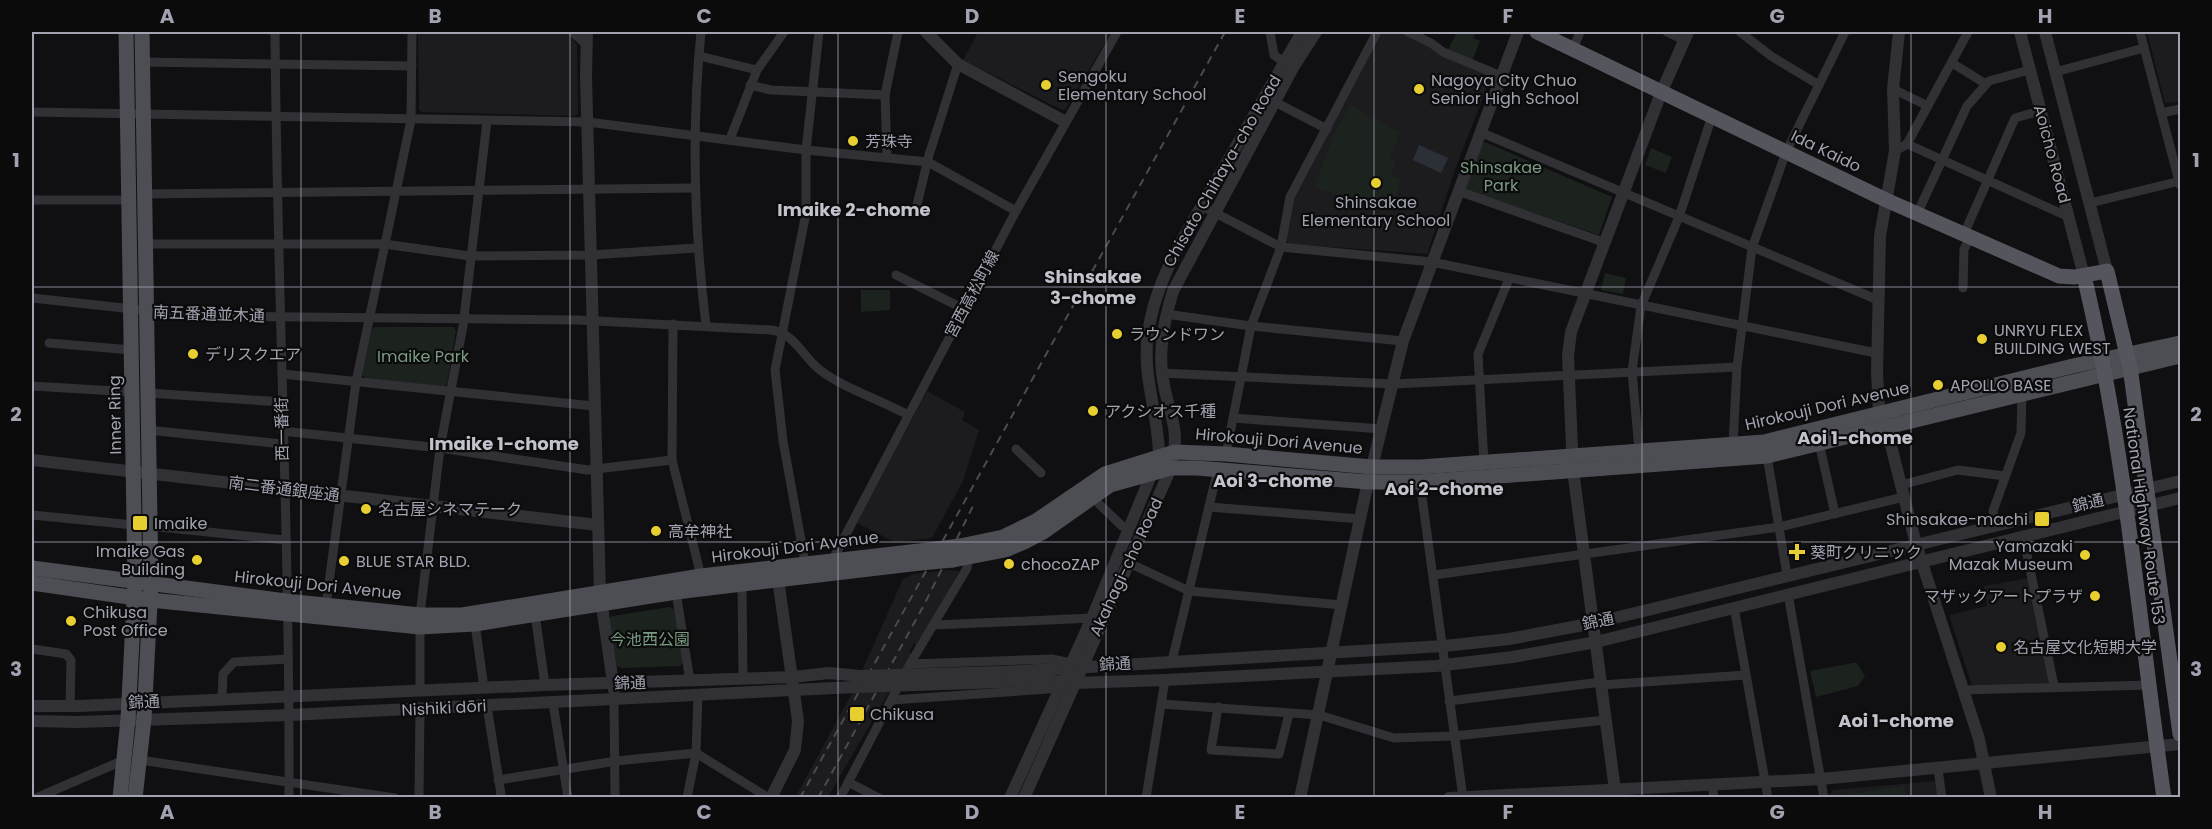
<svg xmlns="http://www.w3.org/2000/svg" width="2212" height="829" viewBox="0 0 2212 829" font-family="Poppins,'Noto Sans JP',sans-serif">
	<rect width="100%" height="100%" fill="#100f11"/>
	<g fill="#1c1c1e">
		<polygon points="418,32 566,32 577,45 578,114 575,116 422,112 419,110"/>
		<polygon points="978,32 1111,32 1065,110 1062,110 963,60"/>
		<polygon points="1381,32 1403,32 1491,77 1456,167 1427,254 1289,244 1287,240 1294,198"/>
		<polygon points="2147,32 2180,32 2180,102 2165,103"/>
		<polygon points="927,391 965,412 962,420 979,430 963,481 932,538 895,542 857,523"/>
		<polygon points="948,570 959,571 918,645 914,643 909,652 911,654 828,797 795,798 851,695 903,579 913,574"/>
		<polygon points="2029,578 2050,679 2047,684 1972,686 1949,615 1987,606 1984,586"/>
		<polygon points="1936,781 1938,797 1829,795 1833,790"/>
	</g>
	<g fill="#1c231e">
		<polygon points="1457,32 1476,32 1473,38 1480,41 1472,61 1447,52"/>
		<polygon points="1350,105 1400,132 1390,159 1396,162 1391,175 1401,179 1391,213 1314,187 1333,138"/>
		<polygon points="1485,142 1612,197 1599,235 1466,190 1482,143"/>
		<polygon points="1651,148 1672,157 1666,173 1645,165"/>
		<polygon points="1605,273 1626,278 1623,294 1601,290"/>
		<polygon points="861,290 890,290 890,310 861,312"/>
		<polygon points="375,327 454,327 456,331 447,384 444,386 367,379 362,375 372,329"/>
		<polygon points="670,607 675,610 683,663 680,666 622,668 617,666 609,619 612,616"/>
		<polygon points="1853,663 1857,663 1865,676 1858,686 1816,697 1810,671"/>
		<polygon points="1904,786 1906,797 1850,797 1850,794"/>
	</g>
	<polygon fill="#2b2f37" points="1419,145 1448,158 1441,173 1413,160"/>
	<g fill="none" stroke-linecap="round" stroke-linejoin="round">
		<g stroke="#313135" stroke-width="9">
			<path d="M275,32c2,255 15,510 14,766"/>
			<polyline points="572,32 585,43"/>
			<path d="M701,32c-10,99 -7,195 5,294"/>
			<polyline points="1270,32 1274,55 1284,62"/>
			<polyline points="1408,32 1431,43 1443,52 1501,76"/>
			<polyline points="1667,32 1684,40"/>
			<polyline points="1740,32 1771,56 1819,85"/>
			<polyline points="2140,32 2180,185"/>
			<polyline points="1573,49 1580,32"/>
			<polyline points="699,56 757,70"/>
			<polyline points="142,62 412,66"/>
			<polyline points="1952,63 1986,84"/>
			<polyline points="2055,72 2144,48"/>
			<polyline points="750,85 771,90 885,95"/>
			<polyline points="1893,89 1928,106"/>
			<polyline points="1275,102 1327,129"/>
			<polyline points="32,112 588,122 806,150 928,162 1016,211"/>
			<polyline points="2161,113 2180,109"/>
			<polyline points="1480,132 1878,300"/>
			<polyline points="730,139 757,70 784,32"/>
			<polyline points="1907,144 1968,32"/>
			<polyline points="1895,151 1907,144 2069,217"/>
			<polyline points="887,156 885,95 898,32"/>
			<polyline points="1458,191 1606,243"/>
			<polyline points="145,194 694,188"/>
			<polyline points="32,200 129,200"/>
			<polyline points="2090,203 2180,181"/>
			<polyline points="1202,206 1281,247 1432,262 1876,353"/>
			<polyline points="915,213 929,155 958,64"/>
			<polyline points="1917,214 1967,106 1989,81 2029,70"/>
			<polyline points="1964,234 2015,118 2040,111"/>
			<polyline points="145,244 384,244 470,256 591,255 696,248"/>
			<polyline points="896,275 964,309"/>
			<polyline points="1963,288 1964,249 1971,237"/>
			<path d="M32,298l165,18 381,4 193,10c24,3 31,26 49,40 21,17 63,31 88,45"/>
			<polyline points="1166,314 1251,326 1403,341"/>
			<polyline points="673,324 672,460 701,576"/>
			<polyline points="49,343 132,350"/>
			<polyline points="1162,373 1393,384 1737,367"/>
			<polyline points="282,374 594,406"/>
			<polyline points="32,386 132,392"/>
			<polyline points="148,393 282,402"/>
			<polyline points="1233,418 1382,429"/>
			<polyline points="148,430 282,444"/>
			<polyline points="282,431 440,448 588,470 672,460"/>
			<polyline points="1819,443 1835,514"/>
			<polyline points="1733,444 1737,367 1752,248 1786,152 1845,32"/>
			<polyline points="1016,449 1041,473"/>
			<polyline points="1639,450 1632,371 1641,306 1679,217 1712,116"/>
			<polyline points="1226,454 1251,326 1281,247 1290,197 1377,32"/>
			<polyline points="1767,456 1787,575"/>
			<polyline points="1484,463 1478,354 1509,279"/>
			<polyline points="1420,482 1463,798"/>
			<polyline points="1901,485 1958,470 2005,476"/>
			<polyline points="1099,504 1122,526 1130,528"/>
			<polyline points="1209,507 1360,519"/>
			<polyline points="32,515 134,525"/>
			<polyline points="1996,525 1993,511 2021,433 2022,393"/>
			<polyline points="150,526 285,540"/>
			<polyline points="2023,535 2054,686"/>
			<polyline points="833,559 1016,211 1117,32"/>
			<polyline points="805,562 783,441 775,370 806,213 806,150 819,32"/>
			<polyline points="1129,563 1189,591 1342,605"/>
			<polyline points="1434,575 1779,527 1904,497"/>
			<polyline points="742,583 743,679"/>
			<polyline points="676,592 690,681"/>
			<polyline points="1788,594 1824,798"/>
			<polyline points="326,605 356,382 411,120 412,32"/>
			<polyline points="1734,607 1768,798"/>
			<polyline points="535,614 545,685"/>
			<polyline points="420,615 440,448 463,326 487,121"/>
			<polyline points="475,624 484,688"/>
			<polyline points="935,625 1092,618"/>
			<polyline points="32,649 66,654 71,660 70,706"/>
			<polyline points="1172,661 1218,469"/>
			<polyline points="910,664 1052,659 1075,664"/>
			<polyline points="1601,685 1746,675"/>
			<polyline points="420,690 420,627"/>
			<polyline points="1964,690 2150,685"/>
			<polyline points="222,699 223,674 234,662 288,659"/>
			<polyline points="892,700 1063,688"/>
			<polyline points="614,701 615,798"/>
			<polyline points="1449,701 1601,682"/>
			<polyline points="553,703 568,798"/>
			<polyline points="1161,704 1319,715 1394,738 1454,736 1606,720"/>
			<polyline points="487,706 501,794 499,798"/>
			<polyline points="1218,707 1211,750 1279,754 1289,714"/>
			<polyline points="140,760 395,798"/>
			<polyline points="1938,769 1942,798"/>
			<polyline points="498,780 616,761 696,753 769,798"/>
			<polyline points="848,782 879,798"/>
			<polyline points="1712,784 1714,798"/>
			<polyline points="36,798 124,760"/>
			<polyline points="419,798 420,709"/>
			<polyline points="687,798 696,753 698,695"/>
			<polyline points="840,798 910,664 967,568 968,559"/>
			<polyline points="1146,798 1165,680"/>
		</g>
		<g stroke="#313135" stroke-width="12">
			<polyline points="587,32 586,77 600,592 614,690"/>
			<polyline points="926,32 958,64 1064,121"/>
			<polyline points="1899,32 1893,89 1895,151 1880,236 1877,372 1879,413 1886,426 1916,544 1979,739 1991,798"/>
			<polyline points="2020,32 2084,276"/>
			<polyline points="2045,32 2107,271"/>
			<polyline points="32,460 598,525"/>
			<polyline points="1002,672 1444,646 1509,639 1594,623 2180,481"/>
			<polyline points="1003,682 1041,680 1074,683 1165,680 1436,666 1513,657 1596,642 2180,498"/>
			<polyline points="32,706 79,706 545,685 793,677 829,673 861,676"/>
			<polyline points="32,721 78,722 290,715 855,687"/>
			<polyline points="771,798 795,750 798,721 777,572"/>
			<path d="M1010,798l82,-180 67,-162c0,-38 -15,-74 -12,-113 5,-62 41,-112 71,-165 28,-49 56,-98 84,-146"/>
			<path d="M1024,798l147,-330c11,-44 -4,-54 -9,-95 -3,-29 3,-55 11,-82l121,-225 22,-34"/>
			<polyline points="1300,798 1366,491 1403,341 1518,32"/>
			<polyline points="1449,798 1821,779 2180,744"/>
			<polyline points="1616,798 1573,470 1568,356 1571,332 1661,93 1688,32"/>
		</g>
		<g stroke="#4d4d54" stroke-width="15">
			<polyline points="960,546 1003,537 1036,521 1105,474 1175,452 1226,454 1372,467 1420,467 1764,442 2073,366 2180,343"/>
			<polyline points="953,560 1005,550 1024,542 1043,532 1110,485 1171,468 1197,468 1368,482 1420,482 1767,456 2180,356"/>
			<polyline points="32,568 286,601 420,615 462,615 701,576 928,550"/>
			<polyline points="32,583 150,600 420,627 475,624 676,592 920,563"/>
			<polyline points="120,798 128,719 135,583 126,32"/>
			<polyline points="135,798 144,719 151,584 142,32"/>
		</g>
		<g stroke="#55565d" stroke-width="15">
			<polyline points="1537,32 1886,200 2059,276 2075,277 2107,271 2130,367 2180,734"/>
			<path d="M2084,276c41,171 55,347 80,522"/>
		</g>
		<g stroke="#4a4a50" stroke-width="2" stroke-dasharray="8 6" stroke-linecap="butt">
			<polyline points="800,798 1225,32"/>
			<polyline points="818,798 924,605 973,506"/>
		</g>
		<g stroke="#313135" stroke-width="12">
			<polyline points="861,676 1002,672"/>
			<polyline points="855,687 1003,682"/>
		</g>
		<g stroke="#4d4d54" stroke-width="15">
			<polyline points="928,550 960,546"/>
			<polyline points="920,563 953,560"/>
		</g>
	</g>
	<path fill="none" stroke="#a1a3b1" stroke-width="1.5" stroke-opacity="0.55" d="M301,32v766M570,32v766M838,32v766M1106,32v766M1374,32v766M1642,32v766M1911,32v766M32,287h2148M32,542h2148"/>
	<g fill="#e8cf31" stroke="#0b0b0c" stroke-width="2">
		<circle cx="1046" cy="85" r="6"/>
		<circle cx="1419" cy="89" r="6"/>
		<circle cx="853" cy="141" r="6"/>
		<circle cx="1376" cy="183" r="6"/>
		<circle cx="1117" cy="334" r="6"/>
		<circle cx="1982" cy="339" r="6"/>
		<circle cx="193" cy="354" r="6"/>
		<circle cx="1938" cy="385" r="6"/>
		<circle cx="1093" cy="411" r="6"/>
		<circle cx="366" cy="509" r="6"/>
		<rect x="2034" y="511" width="16" height="16" rx="3"/>
		<rect x="132" y="515" width="16" height="16" rx="3"/>
		<circle cx="656" cy="531" r="6"/>
		<path d="M1794 543h6v6h6v6h-6v6h-6v-6h-6v-6h6z"/>
		<circle cx="2085" cy="555" r="6"/>
		<circle cx="197" cy="560" r="6"/>
		<circle cx="344" cy="561" r="6"/>
		<circle cx="1009" cy="564" r="6"/>
		<circle cx="2095" cy="596" r="6"/>
		<circle cx="71" cy="621" r="6"/>
		<circle cx="2001" cy="647" r="6"/>
		<rect x="849" y="706" width="16" height="16" rx="3"/>
	</g>
	<g text-anchor="middle" dominant-baseline="central" stroke-width="4.5" stroke-linejoin="round" paint-order="stroke">
		<g font-size="16" fill="#a1a3b1" stroke="#0b0b0c" text-anchor="start">
			<text x="1058" y="76">Sengoku<tspan x="1058" dy="18">Elementary School</tspan></text>
			<text x="1431" y="80">Nagoya City Chuo<tspan x="1431" dy="18">Senior High School</tspan></text>
			<text x="865" y="141">芳珠寺</text>
			<text x="1376" y="202" text-anchor="middle">Shinsakae<tspan x="1376" dy="18">Elementary School</tspan></text>
			<text x="1994" y="330">UNRYU FLEX<tspan x="1994" dy="18">BUILDING WEST</tspan></text>
			<text x="1129" y="334">ラウンドワン</text>
			<text x="205" y="354">デリスクエア</text>
			<text x="1950" y="385">APOLLO BASE</text>
			<text x="1105" y="411">アクシオス千種</text>
			<text x="378" y="509">名古屋シネマテーク</text>
			<text x="2028" y="519" text-anchor="end">Shinsakae-machi</text>
			<text x="154" y="523">Imaike</text>
			<text x="668" y="531">高牟神社</text>
			<text x="2073" y="546" text-anchor="end">Yamazaki<tspan x="2073" dy="18">Mazak Museum</tspan></text>
			<text x="185" y="551" text-anchor="end">Imaike Gas<tspan x="185" dy="18">Building</tspan></text>
			<text x="1810" y="552">葵町クリニック</text>
			<text x="356" y="561">BLUE STAR BLD.</text>
			<text x="1021" y="564">chocoZAP</text>
			<text x="2083" y="596" text-anchor="end">マザックアートプラザ</text>
			<text x="83" y="612">Chikusa<tspan x="83" dy="18">Post Office</tspan></text>
			<text x="2013" y="647">名古屋文化短期大学</text>
			<text x="870" y="714">Chikusa</text>
		</g>
		<g font-size="16" fill="#a1a3b1" stroke="#0b0b0c">
			<text transform="translate(1826 151) rotate(26)">Ida Kaido</text>
			<text transform="translate(2052 154) rotate(75)">Aoicho Road</text>
			<text transform="translate(1222 171) rotate(-60)">Chisato Chihaya-cho Road</text>
			<text transform="translate(972 294) rotate(-62)">宮西高松町線</text>
			<text transform="translate(209 314) rotate(2)">南五番通並木通</text>
			<text transform="translate(1827 406) rotate(-13)">Hirokouji Dori Avenue</text>
			<text transform="translate(115 415) rotate(-91)">Inner Ring</text>
			<text transform="translate(282 429) rotate(-91)">西一番街</text>
			<text transform="translate(1279 441) rotate(5)">Hirokouji Dori Avenue</text>
			<text transform="translate(284 489) rotate(7)">南二番通銀座通</text>
			<text transform="translate(2088 503) rotate(-13)">錦通</text>
			<text transform="translate(2144 516) rotate(82)">National Highway Route 153</text>
			<text transform="translate(795 547) rotate(-7)">Hirokouji Dori Avenue</text>
			<text transform="translate(1126 567) rotate(-65)">Akahagi-cho Road</text>
			<text transform="translate(318 585) rotate(6)">Hirokouji Dori Avenue</text>
			<text transform="translate(1598 621) rotate(-12)">錦通</text>
			<text transform="translate(1115 664) rotate(-3)">錦通</text>
			<text transform="translate(630 683) rotate(-2)">錦通</text>
			<text transform="translate(144 702) rotate(-3)">錦通</text>
			<text transform="translate(444 708) rotate(-3)">Nishiki dōri</text>
		</g>
		<g font-size="16" fill="#799b82" stroke="#0b0b0c">
			<text x="1501" y="167">Shinsakae<tspan x="1501" dy="18">Park</tspan></text>
			<text x="423" y="356">Imaike Park</text>
			<text x="650" y="639">今池西公園</text>
		</g>
		<g font-size="18" font-weight="bold" fill="#c2c3cd" stroke="#0b0b0c">
			<text x="854" y="209">Imaike 2-chome</text>
			<text x="1093" y="276">Shinsakae<tspan x="1093" dy="21">3-chome</tspan></text>
			<text x="1855" y="437">Aoi 1-chome</text>
			<text x="504" y="443">Imaike 1-chome</text>
			<text x="1273" y="480">Aoi 3-chome</text>
			<text x="1444" y="488">Aoi 2-chome</text>
			<text x="1896" y="720">Aoi 1-chome</text>
		</g>
	</g>
	<rect width="2212" height="829" fill="none" stroke="#0b0b0c" stroke-width="66"/>
	<rect x="33" y="33" width="2146" height="763" fill="none" stroke="#a1a3b1" stroke-width="2"/>
	<g font-size="20" text-anchor="middle" font-weight="bold" fill="#a1a3b1">
		<text x="167" y="23">A</text>
		<text x="435" y="23">B</text>
		<text x="704" y="23">C</text>
		<text x="972" y="23">D</text>
		<text x="1240" y="23">E</text>
		<text x="1508" y="23">F</text>
		<text x="1777" y="23">G</text>
		<text x="2045" y="23">H</text>
		<text x="16" y="167">1</text>
		<text x="2196" y="167">1</text>
		<text x="16" y="421">2</text>
		<text x="2196" y="421">2</text>
		<text x="16" y="676">3</text>
		<text x="2196" y="676">3</text>
		<text x="167" y="819">A</text>
		<text x="435" y="819">B</text>
		<text x="704" y="819">C</text>
		<text x="972" y="819">D</text>
		<text x="1240" y="819">E</text>
		<text x="1508" y="819">F</text>
		<text x="1777" y="819">G</text>
		<text x="2045" y="819">H</text>
	</g>
</svg>
